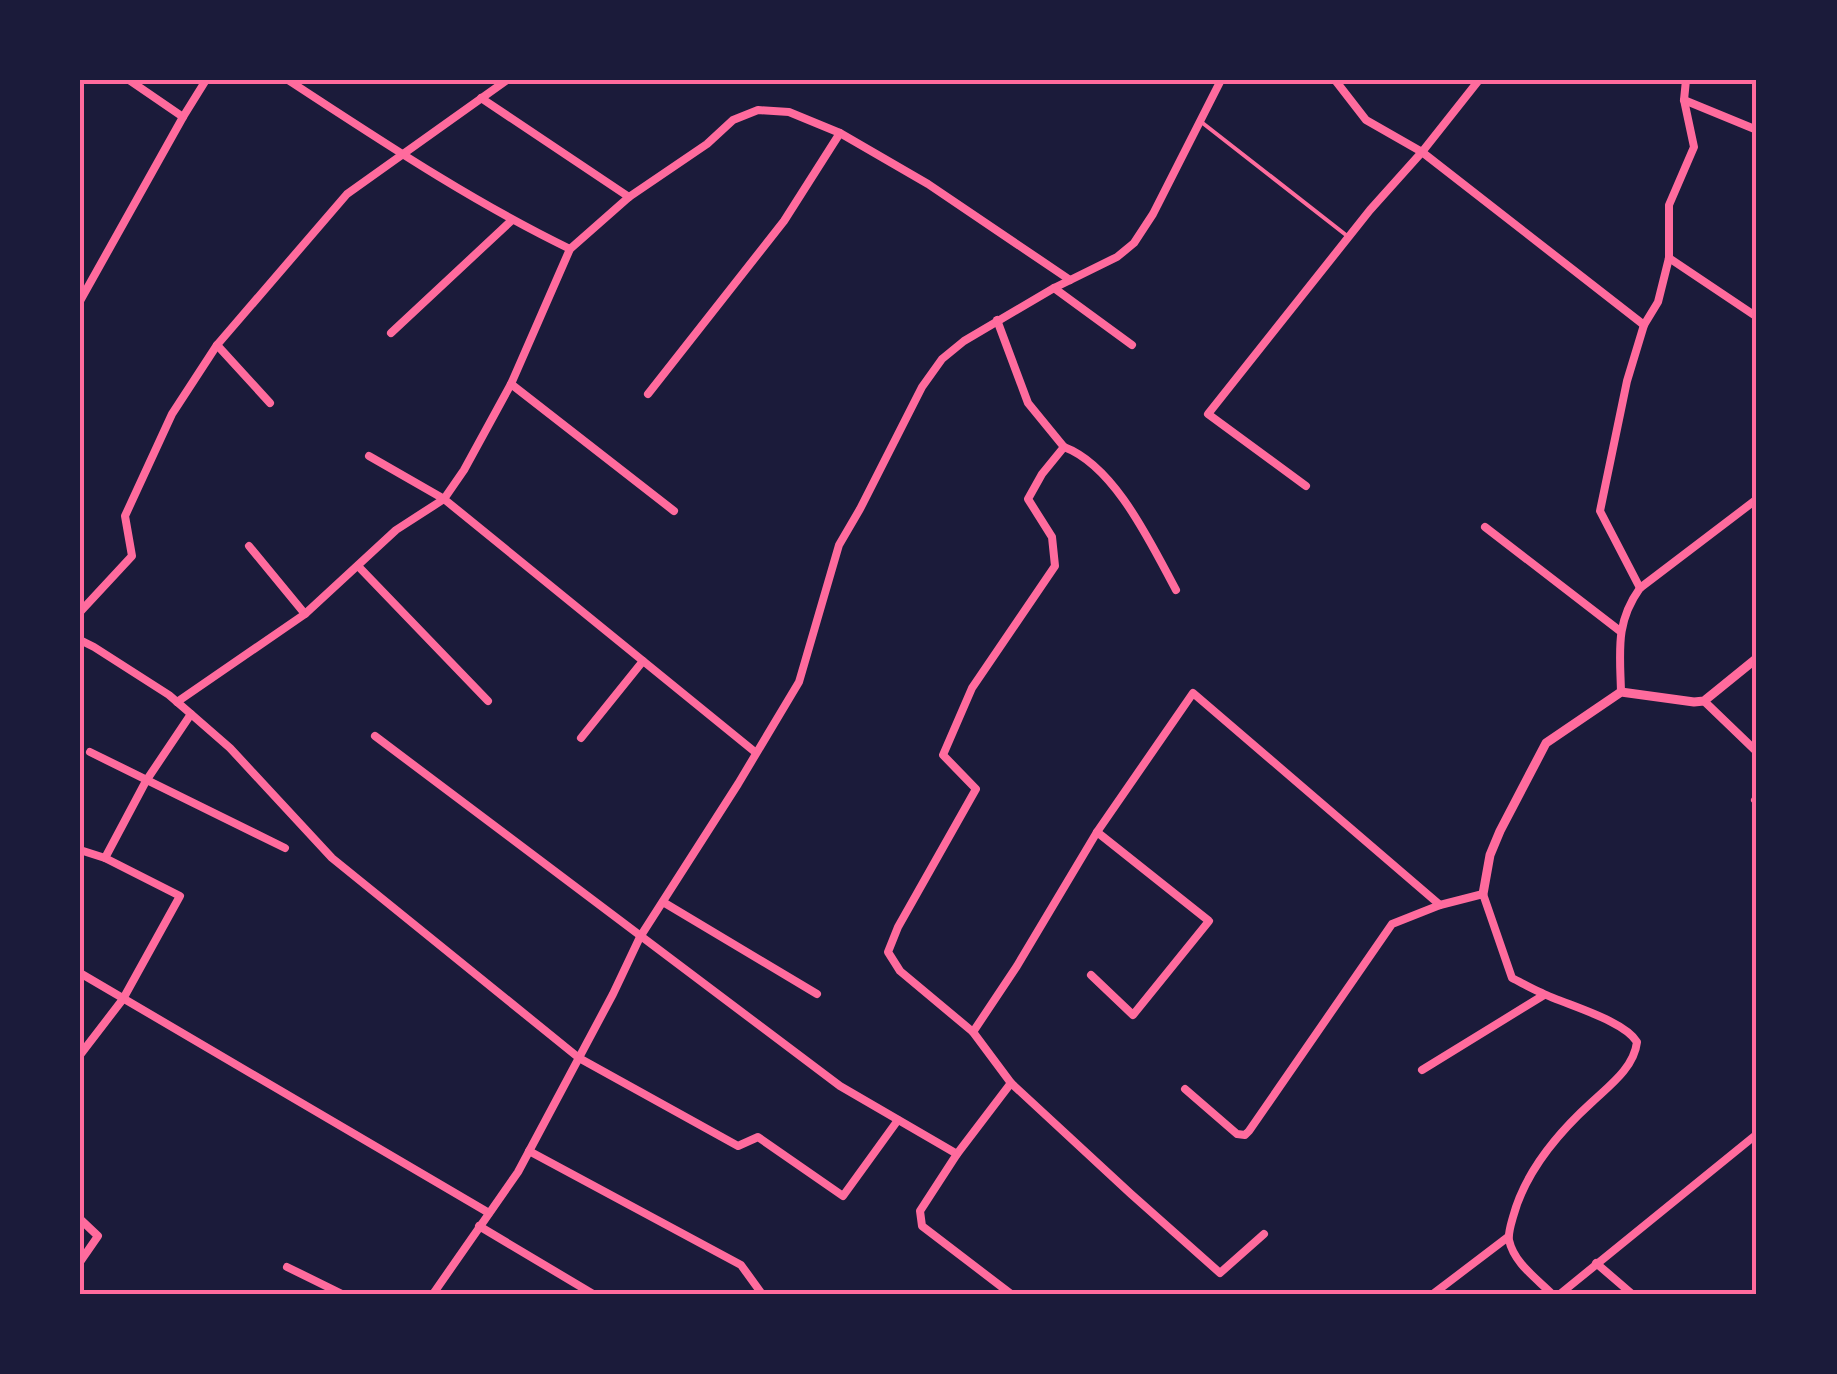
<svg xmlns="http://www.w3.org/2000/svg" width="1837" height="1374" viewBox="0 0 1837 1374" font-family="'DM Sans',sans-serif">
	<rect width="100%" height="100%" fill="#1b1b3a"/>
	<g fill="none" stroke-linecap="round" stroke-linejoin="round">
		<polyline stroke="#ff6b9d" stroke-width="4" points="1200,121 1346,235"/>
		<g stroke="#ff6b9d" stroke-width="8">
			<polyline points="129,80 183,117"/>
			<path d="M288,80c92,60 183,121 282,169"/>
			<polyline points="1335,80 1366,120 1422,152 1644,325"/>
			<polyline points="481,98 629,197"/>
			<polyline points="1684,100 1757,130"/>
			<polyline points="1669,258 1757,317"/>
			<polyline points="1054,288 1132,345"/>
			<polyline points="80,301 183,117 206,80"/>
			<polyline points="997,320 1028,403 1064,447"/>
			<polyline points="391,333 511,221"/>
			<polyline points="217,345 270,403"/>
			<polyline points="511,384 674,511"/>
			<polyline points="648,394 784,221 840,133"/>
			<polyline points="1064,447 1042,474 1028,499 1052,537 1055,566 972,688 943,755 976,789 898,927 888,952 900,971 973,1032 1011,1083 1131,1194 1220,1273 1264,1234"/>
			<path d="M1064,447c51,19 87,97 112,143"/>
			<polyline points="369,456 444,499 755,752"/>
			<polyline points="1306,486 1208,414 1370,210 1422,152 1479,80"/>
			<polyline points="1485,527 1620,631"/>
			<polyline points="249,546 305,614"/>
			<polyline points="358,566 488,701"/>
			<polyline points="1640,588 1600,511 1627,381 1644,325 1658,302 1669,258 1669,205 1694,147 1684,100 1686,80"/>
			<polyline points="80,612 132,556 125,516 172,414 217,345 347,194 507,80"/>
			<polyline points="80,640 94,647 169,695 191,714 230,748 332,858 579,1058 738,1146 758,1137 843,1196 898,1120"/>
			<path d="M1621,692c-1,-41 -6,-69 19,-104l117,-89"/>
			<polyline points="1704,701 1757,752"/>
			<polyline points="177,702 305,614 396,530 444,499 464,470 511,384 570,249 629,197 707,144 733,120 758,110 789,112 840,133 928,184 1070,280"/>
			<polyline points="375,736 840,1086 957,1154"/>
			<polyline points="581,738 643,661"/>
			<polyline points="90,752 285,848"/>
			<polyline points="1755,800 1757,798"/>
			<polyline points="80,850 105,858 180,896 123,999 80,1055"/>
			<polyline points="105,858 146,781 191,714"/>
			<polyline points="663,902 817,994"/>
			<polyline points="80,973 489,1213"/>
			<polyline points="1091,975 1133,1015 1209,921 1097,832"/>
			<polyline points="973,1032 1017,966 1097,832 1193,693 1440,905"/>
			<polyline points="1422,1070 1544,995"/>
			<polyline points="1011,1083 957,1154 920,1211 922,1226 1011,1294"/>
			<path d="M1185,1089l52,45 8,1 4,-4 143,-207 48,-19 43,-11 29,84c10,5 20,11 30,15 24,12 82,27 95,49 -3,26 -28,44 -46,61 -34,31 -66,69 -78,114 -2,7 -5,16 -4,23 5,23 27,38 43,54"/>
			<polyline points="529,1151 741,1265 762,1294"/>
			<polyline points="80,1219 98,1236 80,1262"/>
			<polyline points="479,1226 593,1294"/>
			<polyline points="1596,1263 1632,1294"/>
			<polyline points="287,1267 342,1294"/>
			<polyline points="433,1294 518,1172 613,994 640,937 738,784 799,682 839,545 860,509 922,387 942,359 964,341 1054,288 1117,257 1134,243 1153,214 1221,80"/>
			<polyline points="1433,1294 1508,1237"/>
			<polyline points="1560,1294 1757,1134"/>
		</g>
		<polyline stroke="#ff6b9d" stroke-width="9" points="1483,894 1490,855 1500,831 1546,743 1621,692 1694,702 1704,701 1757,658"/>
	</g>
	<rect width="1837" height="1374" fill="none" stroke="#1b1b3a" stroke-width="165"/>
	<rect x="82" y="82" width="1672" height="1210" fill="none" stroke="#ff6b9d" stroke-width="4"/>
</svg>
